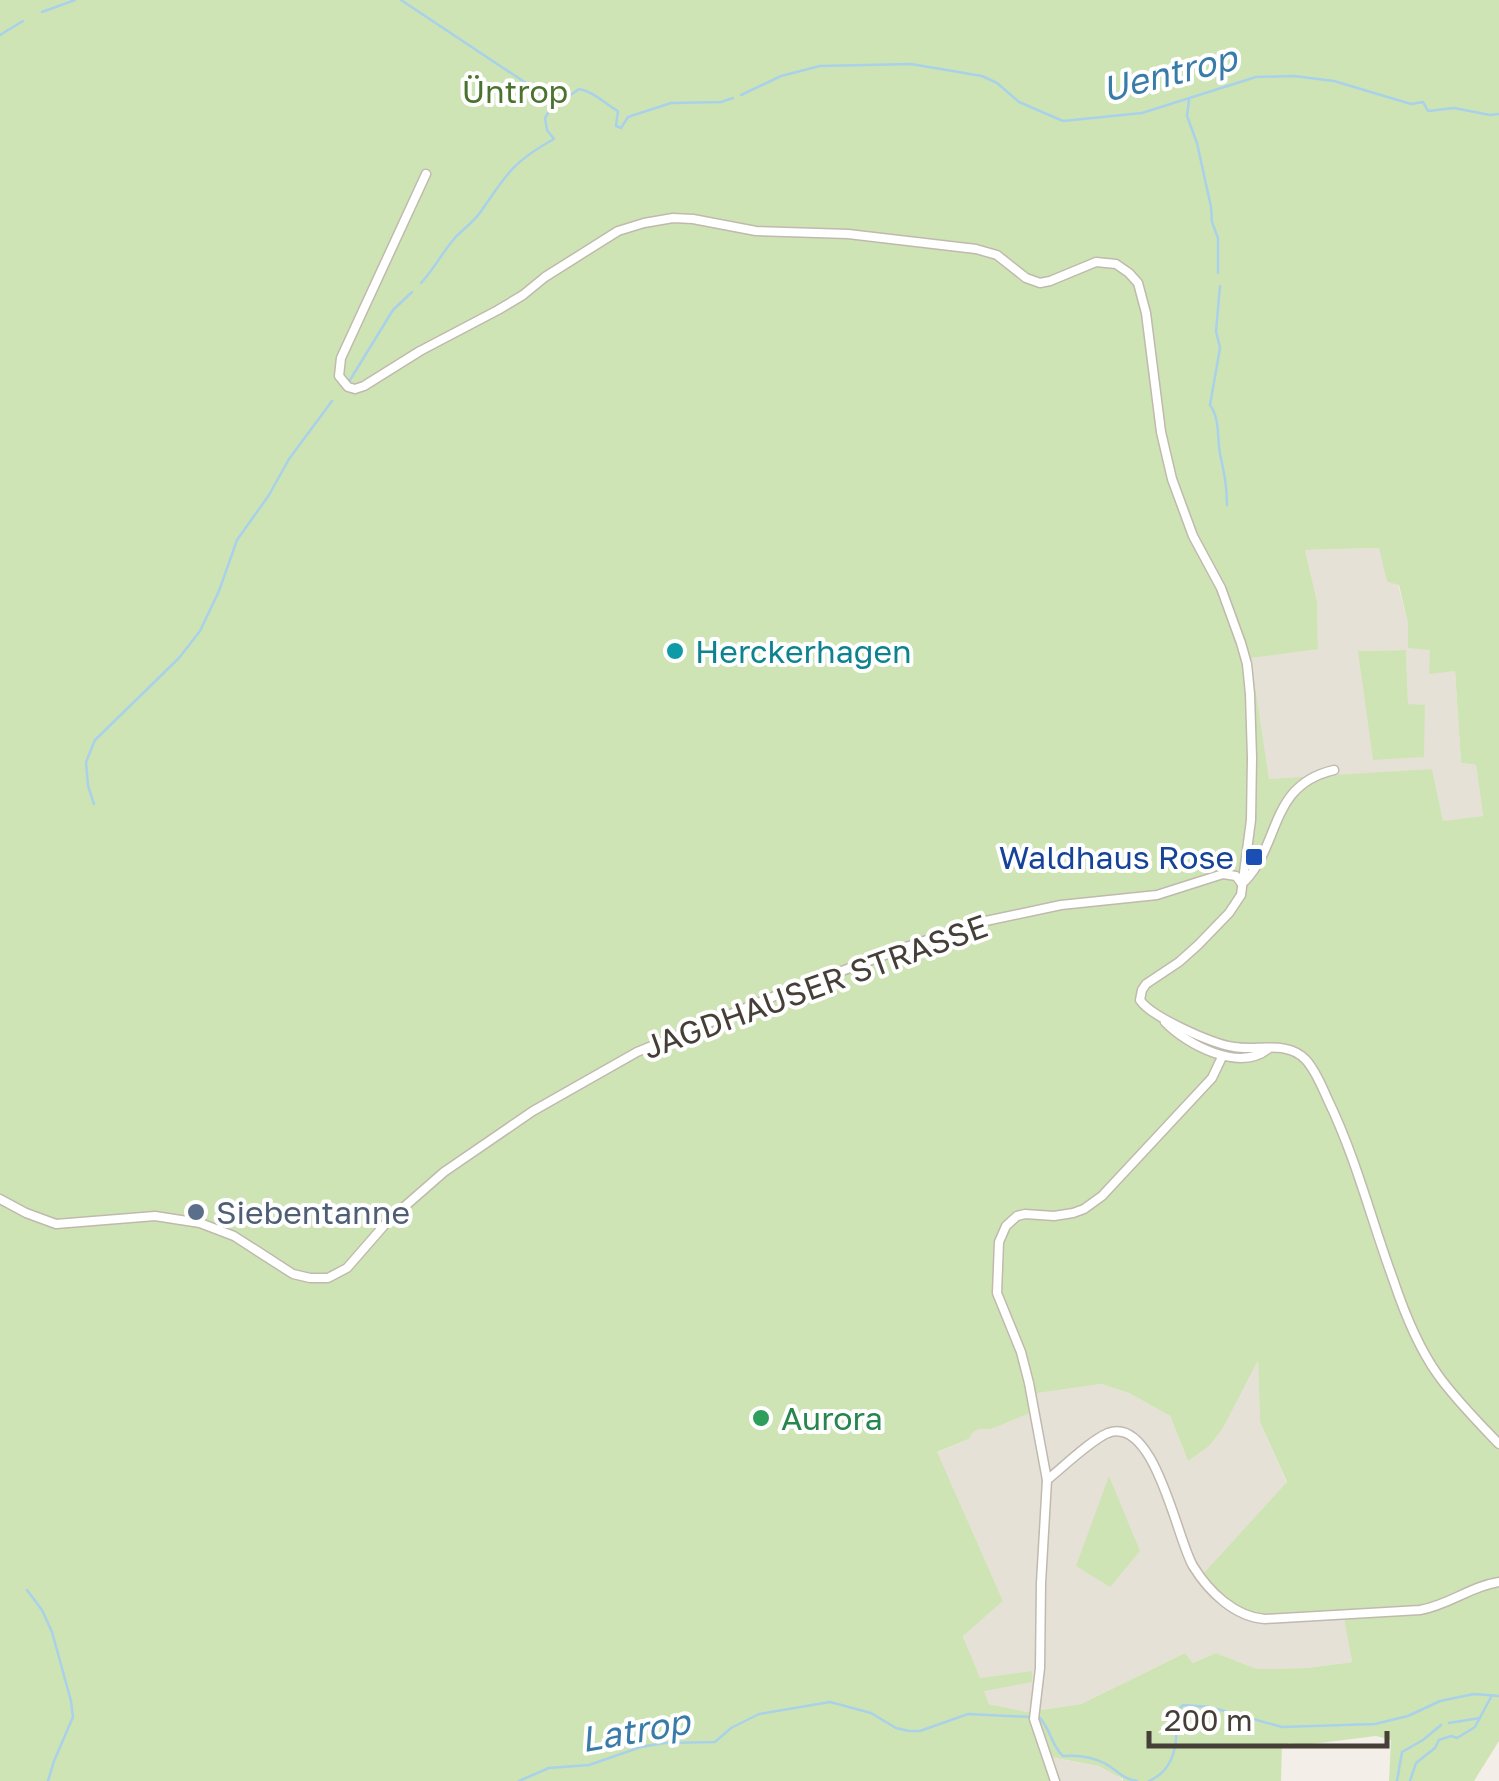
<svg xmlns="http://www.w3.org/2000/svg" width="1499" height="1781" viewBox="0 0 1499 1781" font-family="'Golos Text',sans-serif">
	<rect width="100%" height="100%" fill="#f3efe8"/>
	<g fill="#e6e1d6" fill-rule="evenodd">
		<path d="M1380,548l7,34 11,2 10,40 1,15 21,11 25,21 6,92 15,2 7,51 -40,6 -11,-52 -163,10 -18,-122 67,-10 -1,-47 -12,-51zM1406,650l2,54 -50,-53z"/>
		<polygon points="1258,1357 1260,1422 1344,1612 1352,1662 1307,1668 1257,1669 1216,1653 1193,1663 1185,1653 1081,1704 1027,1712 989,1704 963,1635 1003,1601 936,1453 969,1439 973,1432 980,1428 992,1429 1031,1394 1101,1384 1129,1393 1170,1416 1188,1461 1223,1428"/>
		<polygon points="1044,1756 1099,1766 1106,1764 1123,1781 1051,1781"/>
	</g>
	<g fill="#cfe4b4" fill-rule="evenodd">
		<path d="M0,0h1499v1741l-25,40h-85l2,-41 -15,-4 -80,10 -5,-3 -9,2 -1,36h-158v-2l-24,-13 -54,-10 6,25h-1051zM1379,548l8,34 12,3 9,39v24l22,2 -1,24 26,-3 6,92 15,2 7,51 -40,5 -11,-52 -163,10 -18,-121 67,-9 -1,-48 -12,-51zM1258,1360l2,62 27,60 -83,91c11,12 21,26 35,35 24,15 76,6 104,4l9,50 -45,6 -50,1 -41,-16 -23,10 -8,-10 -104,51 -54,8 -38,-8 -5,-13 48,-9v-11l-52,7 -17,-42 40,-35 -66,-149 32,-13 4,-7 6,-3h12l41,-17 -1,-18 70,-10 28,9 41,23 18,45 21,-15 14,-18z"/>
		<polygon points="1406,650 1408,704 1425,705 1424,757 1373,760 1358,651"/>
		<polygon points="1109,1476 1140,1551 1110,1587 1076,1566"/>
	</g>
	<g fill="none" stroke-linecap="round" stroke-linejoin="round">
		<g stroke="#a9d1ea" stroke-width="2.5">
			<path d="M401,0l146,97 18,2 14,-10c16,3 26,15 39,22l-2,15 5,2 7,-11 43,-14 50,-1 12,-4"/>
			<polyline points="42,12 75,0"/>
			<polyline points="0,35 23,21"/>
			<polyline points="741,95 781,76 820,66 911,64 982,76 997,83 1019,102 1063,121 1142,113 1256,77 1294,76 1334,81 1411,104 1423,102 1428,111 1454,108 1490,115 1499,114"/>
			<polyline points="1189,100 1187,116 1197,143 1211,207 1212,222 1218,238 1218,273"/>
			<path d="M421,283c13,-14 21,-30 33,-44 9,-10 21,-18 28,-29 25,-37 32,-49 72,-71l-7,-9 -2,-12 11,-18"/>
			<path d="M1220,286l-4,45 4,17 -10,57c10,14 7,31 10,49 4,18 7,32 7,51"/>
			<polyline points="350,380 393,310 412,292"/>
			<polyline points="94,804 88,786 86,762 95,740 179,658 200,631 219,591 237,540 269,495 289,459 332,401"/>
			<polyline points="27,1590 42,1610 52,1632 71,1701 73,1717 54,1761 48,1781"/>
			<path d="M1038,1716c13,12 13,30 25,40 15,-1 30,1 43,8 12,7 17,15 31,17"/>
			<polyline points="1449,1723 1480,1718"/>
			<polyline points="519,1781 549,1768 589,1765 641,1747 665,1743 715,1742 731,1728 759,1714 830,1702 871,1713 896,1728 909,1731 920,1731 968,1714 1031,1717"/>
			<path d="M1149,1781c28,-12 29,-42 27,-69l7,-7 27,2 72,20 93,-3 33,-8 32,-15 34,-7 25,2"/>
			<polyline points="1397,1781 1402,1752 1423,1740 1441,1725"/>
			<polyline points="1410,1781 1416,1763 1435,1748 1439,1740 1451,1736 1457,1738 1475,1727 1492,1695"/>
		</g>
		<defs>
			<g id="street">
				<path d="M426,174l-85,184 -2,18 9,11 7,2 9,-3 56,-35 78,-41 25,-15 22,-18 73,-46 26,-8 29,-5 20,1 63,12 92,3 128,15 21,6 29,23 14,5 10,-2 46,-19 20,2 13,9 9,10 8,30 15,119 11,47 21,57 28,52 20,55 6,21 3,30 2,64 -1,62 -10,75 -12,18 -31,32 -19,17 -33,22 -4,6 -2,10c11,17 73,44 94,47 24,4 54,-7 72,13 10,11 16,27 22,40 28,58 43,119 65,179 11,33 25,68 45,96 18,25 40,47 61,69"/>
				<path d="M1245,881c36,-38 24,-96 89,-111"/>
				<path d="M1165,1022c22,23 74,50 103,27"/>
				<polyline points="0,1199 26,1213 56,1224 155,1216 200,1223 234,1236 293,1274 310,1278 328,1278 347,1268 388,1221 444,1172 533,1111 637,1052 780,994 909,946 981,922 1061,905 1157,895 1223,874 1236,876 1242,884"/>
				<path d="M1047,1480c16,-13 44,-40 61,-47 47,-18 69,107 85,133 16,26 42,51 72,53l155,-9c29,-5 51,-24 79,-28"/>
				<polyline points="1055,1781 1034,1719 1040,1668 1041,1583 1047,1480 1029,1383 1021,1352 997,1293 999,1242 1006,1226 1017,1216 1025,1214 1054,1216 1073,1213 1084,1209 1102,1196 1212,1078 1222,1057"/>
			</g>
		</defs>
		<use href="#street" stroke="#c0b9ae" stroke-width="11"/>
		<use href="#street" stroke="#fff" stroke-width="8"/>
	</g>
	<circle fill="#0f9aa8" stroke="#fff" stroke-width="4" cx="675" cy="651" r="10"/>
	<rect fill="#1a4fb4" stroke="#fff" stroke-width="4" x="1244" y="847" width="20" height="20" rx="5"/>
	<circle fill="#5c6f8a" stroke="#fff" stroke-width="4" cx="196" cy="1212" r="10"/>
	<circle fill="#2e9e5b" stroke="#fff" stroke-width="4" cx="761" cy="1418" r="10"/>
	<g text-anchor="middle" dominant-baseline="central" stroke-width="8" stroke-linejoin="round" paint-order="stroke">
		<g font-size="32" fill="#4a732f" stroke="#fff">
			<text x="515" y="91">Üntrop</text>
		</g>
		<g font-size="32" fill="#0d838f" stroke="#fff" text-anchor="start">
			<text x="695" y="651">Herckerhagen</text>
		</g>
		<g font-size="32" fill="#164399" stroke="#fff" text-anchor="end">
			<text x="1234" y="857">Waldhaus Rose</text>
		</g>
		<g font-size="32" fill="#453f37" stroke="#fff">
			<text transform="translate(815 986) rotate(-20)">JAGDHAUSER STRASSE</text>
		</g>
		<g font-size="32" fill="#4e5e75" stroke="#fff" text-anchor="start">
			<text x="216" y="1212">Siebentanne</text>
		</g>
		<g font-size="32" fill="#27864d" stroke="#fff" text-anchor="start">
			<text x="781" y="1418">Aurora</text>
		</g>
		<g font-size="35" font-style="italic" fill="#397ca9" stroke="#fff">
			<text transform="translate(1169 73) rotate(-14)">Uentrop</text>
			<text transform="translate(635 1730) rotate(-10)">Latrop</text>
		</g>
	</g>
	<path d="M1149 1731v15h238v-15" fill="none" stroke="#453f37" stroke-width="5"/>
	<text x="1164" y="1731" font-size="30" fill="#453f37" stroke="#ffffff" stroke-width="8" paint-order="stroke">200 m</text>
</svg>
